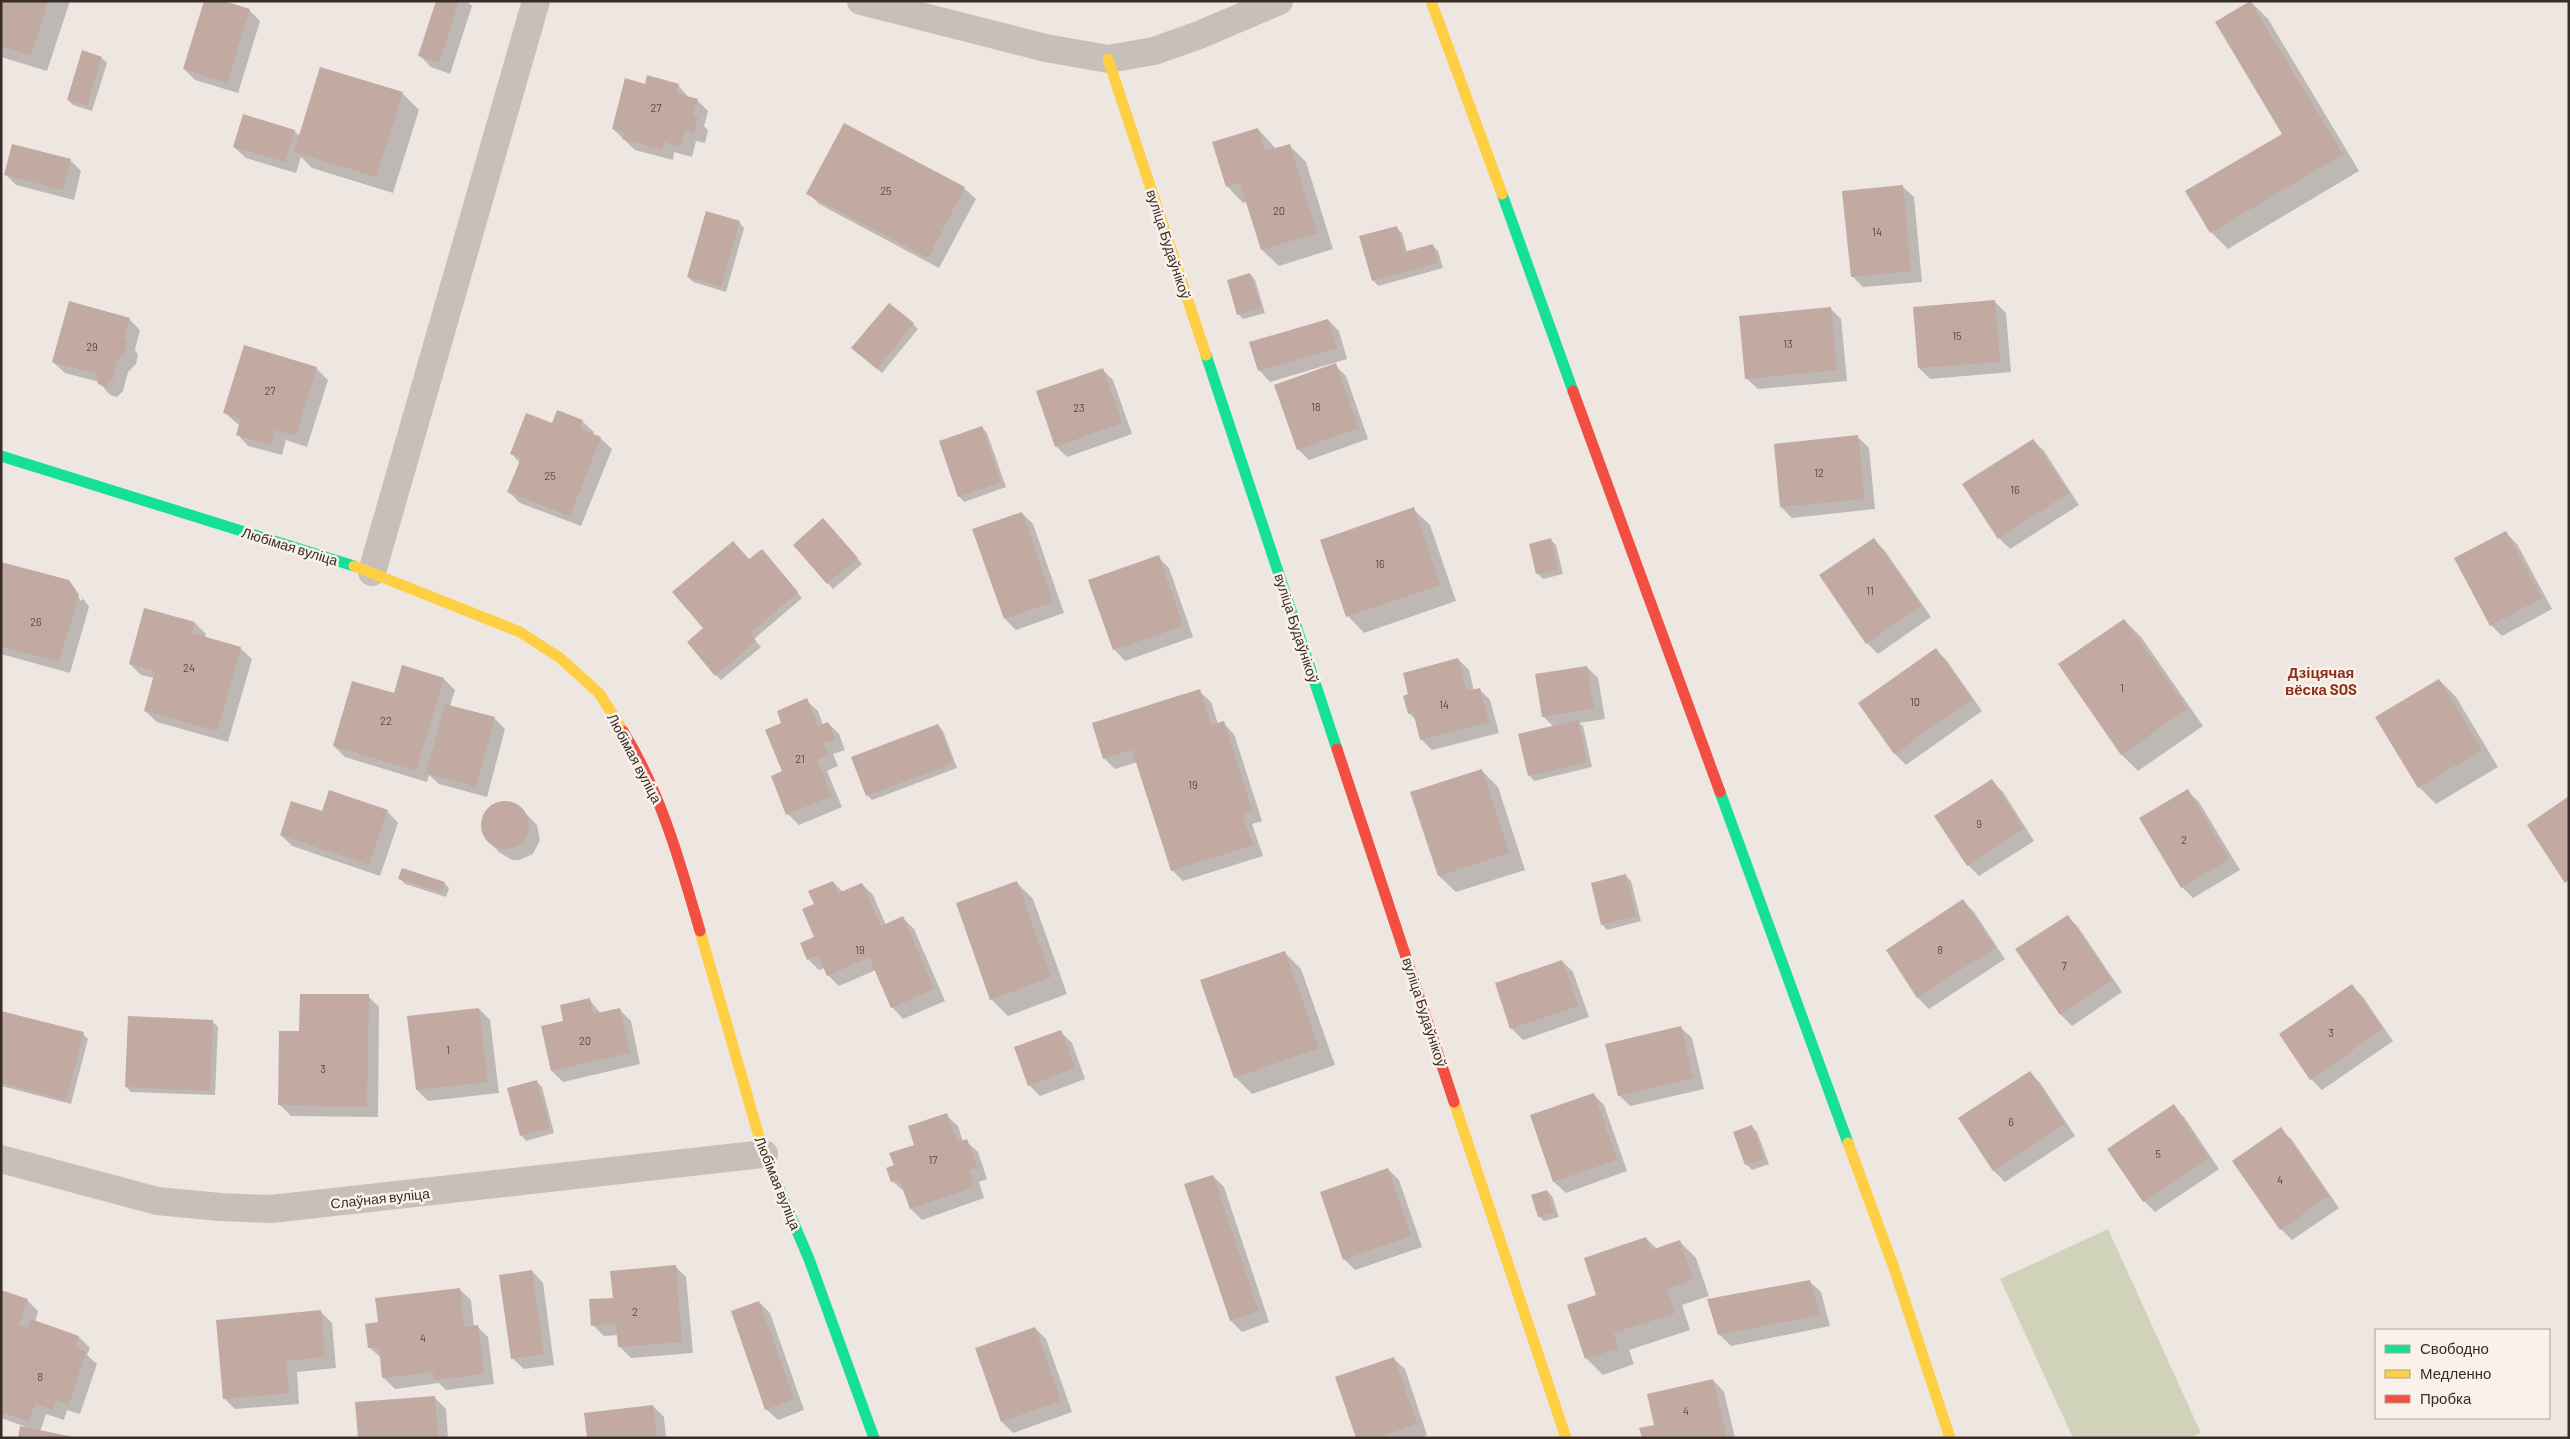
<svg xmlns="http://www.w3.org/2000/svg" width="2570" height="1439" viewBox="0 0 2570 1439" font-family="Barlow,sans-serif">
	<rect width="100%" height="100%" fill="#eee7e1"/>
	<polygon fill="#d0d3ba" points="2108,1229 2201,1433 2190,1438 2073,1438 2000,1279"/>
	<g fill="#0003">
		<polygon points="1,1 70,1 47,71 1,57"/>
		<polygon points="437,1 467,1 472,6 450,74 431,67 420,56"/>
		<polygon points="2251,2 2268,19 2359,171 2228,249 2211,232 2187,192 2284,134 2217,22"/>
		<polygon points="249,10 260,21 238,93 195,80 184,69"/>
		<polygon points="83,52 102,58 107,63 92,111 73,105 68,100"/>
		<polygon points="678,85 689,98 697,100 708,111 704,126 708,130 705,143 696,141 692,157 674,152 673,160 635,150 613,129"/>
		<polygon points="402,93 419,110 393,193 312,168 301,157 296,173 246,158 234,147 294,131 300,136"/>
		<polygon points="844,124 964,188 976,199 939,268 819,204 808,193"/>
		<polygon points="1258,129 1276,149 1289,145 1306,162 1333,249 1279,266 1262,250 1247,202 1243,203 1227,186"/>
		<polygon points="70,160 81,171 74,200 16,185 5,174"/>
		<polygon points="1902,186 1914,197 1922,282 1863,287 1852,276"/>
		<polygon points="739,222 744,228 726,292 693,282 688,277"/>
		<polygon points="1397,228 1402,233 1407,252 1433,246 1438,251 1443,268 1378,286 1373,280"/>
		<polygon points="1250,274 1255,280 1265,313 1243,319 1238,314"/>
		<polygon points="1995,302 2006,313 2011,372 1930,379 1919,368"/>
		<polygon points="1830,308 1841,319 1847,381 1758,389 1746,378"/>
		<polygon points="129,319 140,330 135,350 138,355 136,364 128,372 123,391 117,397 110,395 99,382 65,373 53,362"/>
		<polygon points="1328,320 1339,331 1347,359 1270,382 1259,370"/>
		<polygon points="913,324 918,329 882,373 858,353"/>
		<polygon points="1335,365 1346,376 1368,439 1309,460 1298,449"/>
		<polygon points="317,369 328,380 307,447 286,440 282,455 248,446 237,434 240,426 225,413"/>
		<polygon points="1102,369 1113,380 1132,434 1067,457 1056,446"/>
		<polygon points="582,421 594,432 593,435 600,438 612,449 581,526 520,503 509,492 520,463 512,454 553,425"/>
		<polygon points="982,427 987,433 1006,487 964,502 959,496"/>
		<polygon points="1858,437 1869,448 1875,509 1792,518 1781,507"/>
		<polygon points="2033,440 2044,451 2079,505 2010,549 1999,538"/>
		<polygon points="1413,509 1430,525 1456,601 1364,633 1348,616"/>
		<polygon points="1022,513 1033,524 1064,613 1016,630 1005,619 974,530"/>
		<polygon points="828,525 862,564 833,589 795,546"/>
		<polygon points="2506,533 2517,544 2552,609 2502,636 2491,625"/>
		<polygon points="1551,540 1556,545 1563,574 1543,579 1538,574 1530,545"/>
		<polygon points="1874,540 1885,551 1931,617 1878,654 1867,643"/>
		<polygon points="767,555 802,598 754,639 761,647 721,680 716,675 704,628 750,561"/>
		<polygon points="1158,557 1169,568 1193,637 1125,661 1114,649"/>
		<polygon points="1,563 68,581 76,590 74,590 81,601 83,599 78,591 89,607 70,673 1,654"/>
		<polygon points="2124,620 2141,637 2203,726 2138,771 2121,754"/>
		<polygon points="195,623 206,634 205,638 240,648 252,659 228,742 157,722 145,711 154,678 141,675 130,664"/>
		<polygon points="1936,650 1947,661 1982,711 1906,765 1895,754 1860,704"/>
		<polygon points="1458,659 1469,670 1474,691 1479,689 1490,700 1499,733 1432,750 1421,739 1417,721 1409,713 1410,695"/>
		<polygon points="403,666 444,679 455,690 450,706 494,718 505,729 487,797 439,784 429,775 427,782 345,757 334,746 395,695"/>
		<polygon points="1587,667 1598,678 1605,719 1579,723 1583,726 1592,767 1534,781 1529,775 1554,727 1543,716"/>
		<polygon points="2439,680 2456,697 2498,767 2436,804 2419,787 2377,717"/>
		<polygon points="1199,691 1211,702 1218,724 1223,723 1234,734 1262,821 1252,824 1263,856 1183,881 1172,870 1138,762 1115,769 1104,758"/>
		<polygon points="806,700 818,711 823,725 828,723 839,734 845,750 833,754 838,766 827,771 842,807 799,825 788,814 784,772 783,724"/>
		<polygon points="938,725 943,731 957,768 872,800 867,795"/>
		<polygon points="1482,771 1498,787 1525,870 1456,892 1439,876"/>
		<polygon points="1992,781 2003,792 2034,841 1979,876 1968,865"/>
		<polygon points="2187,791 2199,802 2240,870 2193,898 2182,887"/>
		<polygon points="506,802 520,808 537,825 540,840 533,854 519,860 512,860 499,852 487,840 482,826 482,819 491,806"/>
		<polygon points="387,811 398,823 380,876 292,846 281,835 323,813"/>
		<polygon points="1626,876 1631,881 1641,921 1607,930 1602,924"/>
		<polygon points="400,879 444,883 449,888 446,897 405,884"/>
		<polygon points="833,882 843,892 862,884 873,895 886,925 903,918 914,929 945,1001 903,1019 892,1007 876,970 839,986 828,975 825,968 819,970 808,959 816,938 816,904"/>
		<polygon points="1016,882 1033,899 1067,994 1008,1016 991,999"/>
		<polygon points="1963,901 1974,912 2005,959 1929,1009 1918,998 1887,950"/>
		<polygon points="2067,916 2078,927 2122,992 2072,1026 2061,1015 2017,950"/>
		<polygon points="1284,952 1301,969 1335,1065 1252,1094 1235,1077"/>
		<polygon points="1562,961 1573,972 1589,1017 1523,1040 1512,1029 1496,984"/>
		<polygon points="2352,986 2363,997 2393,1041 2322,1090 2311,1079"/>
		<polygon points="368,996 379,1007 378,1117 291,1116 280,1105 301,1032"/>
		<polygon points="589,999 601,1014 620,1010 631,1021 640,1064 563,1082 552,1071 542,1027 565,1022"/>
		<polygon points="479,1009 490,1020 499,1093 428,1101 417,1090"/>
		<polygon points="1,1012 83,1034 88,1039 71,1104 1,1086"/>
		<polygon points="212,1021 218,1027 215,1095 131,1092 126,1087"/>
		<polygon points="1680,1027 1692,1038 1704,1089 1630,1106 1619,1095"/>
		<polygon points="1061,1032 1072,1043 1085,1079 1040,1096 1029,1085"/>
		<polygon points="2030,1072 2041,1084 2075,1136 2005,1182 1994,1171 1960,1118"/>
		<polygon points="537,1082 542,1087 554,1133 526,1141 521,1135"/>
		<polygon points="1593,1094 1604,1105 1627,1171 1566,1193 1554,1182 1532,1116"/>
		<polygon points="2173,1106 2184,1117 2219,1169 2155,1212 2144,1201"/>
		<polygon points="946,1115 958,1126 963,1142 966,1141 978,1152 987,1179 979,1182 984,1198 922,1220 911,1209 905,1192 892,1181 895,1166"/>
		<polygon points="1752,1127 1757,1132 1769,1164 1752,1170 1746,1164"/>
		<polygon points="2280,1129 2292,1140 2339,1208 2292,1240 2281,1229 2233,1161"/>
		<polygon points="1388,1169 1399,1180 1422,1247 1355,1270 1344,1259"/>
		<polygon points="1213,1176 1224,1187 1269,1322 1242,1332 1231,1321 1186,1185"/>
		<polygon points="1547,1191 1552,1196 1559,1217 1544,1221 1539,1216"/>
		<polygon points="1646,1238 1657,1249 1679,1241 1696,1258 1709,1296 1682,1305 1690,1330 1629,1350 1634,1364 1603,1375 1586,1358 1598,1296"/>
		<polygon points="675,1266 686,1277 693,1353 631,1358 620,1347 619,1335 604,1336 593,1325 614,1299"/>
		<polygon points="532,1271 543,1283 554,1365 524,1369 512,1358"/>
		<polygon points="1809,1281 1821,1292 1830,1326 1731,1346 1720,1335 1708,1300"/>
		<polygon points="459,1289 471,1300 474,1327 477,1326 488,1337 494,1384 446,1390 439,1383 395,1389 383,1377 381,1358 369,1347 379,1323"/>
		<polygon points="1,1291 27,1300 38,1311 35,1322 79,1337 90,1348 87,1355 97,1364 80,1414 67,1410 64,1420 46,1414 40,1432 1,1418"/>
		<polygon points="759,1302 770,1313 804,1410 778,1420 766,1409"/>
		<polygon points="321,1312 332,1323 336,1368 297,1372 299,1404 235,1409 224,1398"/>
		<polygon points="1035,1328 1046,1339 1072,1412 1013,1433 1002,1422"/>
		<polygon points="1393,1358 1405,1369 1427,1435 1419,1438 1358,1438"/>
		<polygon points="1713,1380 1724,1392 1735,1438 1643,1438"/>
		<polygon points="435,1398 446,1409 448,1438 359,1438"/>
		<polygon points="653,1406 664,1417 666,1438 588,1438"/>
	</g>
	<g fill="#c2a9a2">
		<polygon points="1,1 48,1 31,56 1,46"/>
		<polygon points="204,1 224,1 250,9 227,83 183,69"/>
		<polygon points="436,1 459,1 439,63 418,56"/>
		<polygon points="2250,1 2343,154 2210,233 2185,191 2282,134 2215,22"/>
		<polygon points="82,50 102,57 87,106 67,100"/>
		<polygon points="320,67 403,92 376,177 294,152"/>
		<polygon points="647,75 679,84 676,93 698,99 693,116 698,117 694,133 685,130 681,147 664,142 662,150 622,139 625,132 612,129 625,78 645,84"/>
		<polygon points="243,114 295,130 285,162 233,147"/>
		<polygon points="844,123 965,187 928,258 806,194"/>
		<polygon points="1258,128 1265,151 1290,144 1317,233 1261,250 1240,183 1226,187 1212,142"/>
		<polygon points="12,144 71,159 63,190 4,175"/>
		<polygon points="1903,185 1911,271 1851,277 1842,191"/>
		<polygon points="706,211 740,221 721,287 687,277"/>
		<polygon points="1397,226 1404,252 1433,244 1438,263 1372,281 1359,236"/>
		<polygon points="1250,273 1261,307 1237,315 1227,280"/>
		<polygon points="1995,300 2000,362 1918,368 1913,307"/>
		<polygon points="69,301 130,318 124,338 127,343 125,353 117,360 113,379 106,387 98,384 97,374 52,362"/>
		<polygon points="889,303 914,323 877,369 851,348"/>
		<polygon points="1831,307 1837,370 1745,379 1739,316"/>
		<polygon points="1328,319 1337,348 1258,371 1249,342"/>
		<polygon points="244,345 317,367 296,436 275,430 271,445 236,435 241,419 223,413"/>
		<polygon points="1336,363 1358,428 1297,450 1274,385"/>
		<polygon points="1103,368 1122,423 1055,447 1036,391"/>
		<polygon points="557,410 583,420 580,429 601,437 570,516 507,492 521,458 510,454 526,413 552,423"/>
		<polygon points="982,426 1001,482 958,497 939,441"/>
		<polygon points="1858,435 1865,499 1780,507 1774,444"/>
		<polygon points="2033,439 2069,493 1998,539 1962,484"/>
		<polygon points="1414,507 1440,585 1346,617 1320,540"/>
		<polygon points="1022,512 1053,602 1004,619 972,529"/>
		<polygon points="823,518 858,558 827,584 793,545"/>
		<polygon points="2506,531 2542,598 2490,626 2454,558"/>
		<polygon points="1551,538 1558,569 1536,574 1529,544"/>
		<polygon points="1874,538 1921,606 1866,644 1819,575"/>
		<polygon points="733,541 749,559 762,549 798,592 750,633 756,641 715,676 687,642 703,628 672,592"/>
		<polygon points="1159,555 1183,626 1113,650 1088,580"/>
		<polygon points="1,562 69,580 79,595 59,662 1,646"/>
		<polygon points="144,608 195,622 192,633 241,647 217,731 144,711 155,671 129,664"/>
		<polygon points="2124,619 2187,709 2121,755 2058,664"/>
		<polygon points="1936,648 1972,699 1894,754 1858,703"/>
		<polygon points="1458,658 1467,691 1480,688 1489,722 1420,740 1413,712 1408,714 1403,696 1408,694 1403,673"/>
		<polygon points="402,665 444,678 416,771 333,746 352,681 394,693"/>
		<polygon points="1587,666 1594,708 1542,717 1535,674"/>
		<polygon points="2439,679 2482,750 2418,788 2375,717"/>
		<polygon points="1200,689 1211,725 1224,721 1252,810 1242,813 1253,845 1171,871 1132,750 1103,759 1092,723"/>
		<polygon points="807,698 818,726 828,722 835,739 823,743 828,755 817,760 832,796 786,815 771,776 782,771 765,730 781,723 777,711"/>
		<polygon points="445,704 495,717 476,787 426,773"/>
		<polygon points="1578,720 1587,762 1528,776 1518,734"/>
		<polygon points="938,724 953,763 866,796 851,757"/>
		<polygon points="1482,769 1509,853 1438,876 1410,792"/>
		<polygon points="1992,779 2024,829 1967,866 1934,816"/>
		<polygon points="2188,789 2229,859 2181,888 2139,818"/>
		<polygon points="329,790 388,810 369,865 280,835 291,801 322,811"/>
		<polygon points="2569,796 2569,880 2565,883 2527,825"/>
		<circle cx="505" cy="825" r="24"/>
		<polygon points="402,868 445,882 441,892 398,879"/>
		<polygon points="1626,874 1636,916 1601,925 1591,883"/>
		<polygon points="833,881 838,893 862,883 881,926 903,916 934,989 891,1008 869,957 827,976 818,955 807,960 800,943 814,937 802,909 814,904 808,891"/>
		<polygon points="1017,881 1051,977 990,1000 956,903"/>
		<polygon points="1963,899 1995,948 1917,998 1886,950"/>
		<polygon points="2068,915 2112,980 2060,1015 2015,949"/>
		<polygon points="1285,951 1319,1048 1234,1078 1200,980"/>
		<polygon points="1562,960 1579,1006 1510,1029 1495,983"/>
		<polygon points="2352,984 2383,1029 2310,1080 2279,1034"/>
		<polygon points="300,994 369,994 367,1107 278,1105 279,1031 299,1031"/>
		<polygon points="590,998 593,1014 620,1008 630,1053 551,1071 541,1026 563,1021 560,1005"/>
		<polygon points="479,1008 488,1082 416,1090 407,1016"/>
		<polygon points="1,1011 84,1032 66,1100 1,1083"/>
		<polygon points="128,1016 213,1020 210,1091 125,1087"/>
		<polygon points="1681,1026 1693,1078 1618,1096 1605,1044"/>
		<polygon points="1061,1030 1075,1068 1028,1086 1014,1047"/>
		<polygon points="2030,1071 2065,1124 1993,1171 1958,1118"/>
		<polygon points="537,1080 550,1128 520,1136 507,1088"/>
		<polygon points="1594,1093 1617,1160 1553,1182 1530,1115"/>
		<polygon points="2174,1104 2209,1158 2143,1202 2107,1149"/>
		<polygon points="947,1113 957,1142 967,1139 977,1168 969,1170 974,1187 910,1209 899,1179 891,1182 886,1168 894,1165 889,1153 914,1145 908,1126"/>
		<polygon points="1752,1125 1764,1159 1745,1165 1733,1132"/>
		<polygon points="2281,1127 2329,1196 2280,1230 2232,1161"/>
		<polygon points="1388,1168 1411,1236 1343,1260 1320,1192"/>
		<polygon points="1213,1175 1259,1311 1230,1321 1184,1184"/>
		<polygon points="1547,1190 1554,1212 1538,1217 1531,1195"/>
		<polygon points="1646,1237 1651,1250 1680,1240 1693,1280 1667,1289 1675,1313 1614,1333 1618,1348 1585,1359 1567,1305 1596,1295 1584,1258"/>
		<polygon points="676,1265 682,1342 618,1347 616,1323 591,1326 589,1299 613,1298 610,1271"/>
		<polygon points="532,1270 544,1354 511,1359 499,1275"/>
		<polygon points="1810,1280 1820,1315 1718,1335 1707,1299"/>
		<polygon points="460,1288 464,1327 478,1325 484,1374 434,1380 433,1372 382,1378 379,1347 368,1348 365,1324 378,1322 375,1298"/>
		<polygon points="1,1290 28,1299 19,1325 27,1328 31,1319 79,1336 75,1348 86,1352 69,1404 56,1400 53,1410 35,1404 29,1421 1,1412"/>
		<polygon points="759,1301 794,1399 765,1410 731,1311"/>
		<polygon points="321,1310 325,1357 286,1361 289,1393 223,1399 216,1320"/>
		<polygon points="1035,1327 1061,1401 1001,1422 975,1348"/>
		<polygon points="1394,1357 1417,1424 1377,1438 1356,1438 1335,1377"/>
		<polygon points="1713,1379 1727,1438 1642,1438 1639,1428 1654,1425 1647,1394"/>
		<polygon points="435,1396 438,1438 358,1438 355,1402"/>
		<polygon points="653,1405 657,1438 587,1438 584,1413"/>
		<polygon points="20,1426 73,1437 73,1438 18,1438"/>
	</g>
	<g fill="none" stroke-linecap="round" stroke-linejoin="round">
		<g stroke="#c7bfba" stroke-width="28">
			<polyline points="861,1 1046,48 1108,59 1154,51 1199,35 1279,1"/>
			<polyline points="372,572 536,1"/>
			<polyline points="1,1159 157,1201 220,1207 271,1209 764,1154"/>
		</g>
		<g stroke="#16e098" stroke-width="11">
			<polyline points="1502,194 1573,391"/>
			<polyline points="1206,355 1337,749"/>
			<polyline points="1,456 354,566"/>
			<polyline points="1720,792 1848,1143"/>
			<polyline points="776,1182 809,1259 874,1438"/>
		</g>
		<g stroke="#ffcf43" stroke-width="11">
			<polyline points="1431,1 1502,194"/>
			<polyline points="1108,59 1206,355"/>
			<polyline points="354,566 520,632 560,658 599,693 623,731"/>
			<polyline points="700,931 764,1154 776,1182"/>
			<polyline points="1454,1102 1566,1438"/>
			<polyline points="1848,1143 1894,1268 1950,1438"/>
		</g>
		<g stroke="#f24e42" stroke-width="11">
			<polyline points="1573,391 1720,792"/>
			<path d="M623,731c38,62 57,131 77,200"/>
			<polyline points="1337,749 1454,1102"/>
		</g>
	</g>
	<g text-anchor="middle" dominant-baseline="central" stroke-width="5" stroke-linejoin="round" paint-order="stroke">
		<g font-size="11" fill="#5a4b46">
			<text x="656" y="107">27</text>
			<text x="886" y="190">25</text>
			<text x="1279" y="210">20</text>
			<text x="1877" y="231">14</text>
			<text x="1957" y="335">15</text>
			<text x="1788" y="343">13</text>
			<text x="92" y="346">29</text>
			<text x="270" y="390">27</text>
			<text x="1316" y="406">18</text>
			<text x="1079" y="407">23</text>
			<text x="1819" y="472">12</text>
			<text x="550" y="475">25</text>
			<text x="2015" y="489">16</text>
			<text x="1380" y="563">16</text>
			<text x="1870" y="590">11</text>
			<text x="36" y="621">26</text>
			<text x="189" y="667">24</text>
			<text x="2122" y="687">1</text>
			<text x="1915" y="701">10</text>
			<text x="1444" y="704">14</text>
			<text x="386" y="720">22</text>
			<text x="800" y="758">21</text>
			<text x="1193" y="784">19</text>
			<text x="1979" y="823">9</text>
			<text x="2184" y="839">2</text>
			<text x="860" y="949">19</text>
			<text x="1940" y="949">8</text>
			<text x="2064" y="965">7</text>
			<text x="2331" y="1032">3</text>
			<text x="585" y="1040">20</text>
			<text x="448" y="1049">1</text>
			<text x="323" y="1068">3</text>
			<text x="2011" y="1121">6</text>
			<text x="2158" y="1153">5</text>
			<text x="933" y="1159">17</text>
			<text x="2280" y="1179">4</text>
			<text x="635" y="1311">2</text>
			<text x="423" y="1337">4</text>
			<text x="40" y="1376">8</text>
			<text x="1686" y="1410">4</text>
		</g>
		<g font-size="14" fill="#382c28" stroke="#faf1e8">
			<text transform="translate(1169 244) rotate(72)">вуліца Будаўнікоў</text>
			<text transform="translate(290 546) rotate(17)">Любімая вуліца</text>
			<text transform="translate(1297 628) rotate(72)">вуліца Будаўнікоў</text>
			<text transform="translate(635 758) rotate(62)">Любімая вуліца</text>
			<text transform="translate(1425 1012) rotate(72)">вуліца Будаўнікоў</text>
			<text transform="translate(778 1183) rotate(68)">Любімая вуліца</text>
			<text transform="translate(380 1198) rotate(-6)">Слаўная вуліца</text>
		</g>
		<g font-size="15" font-weight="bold" fill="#8b2f1d" stroke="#faf1e8">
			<text x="2321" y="672">Дзіцячая<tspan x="2321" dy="17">вёска SOS</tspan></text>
		</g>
	</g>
	<rect width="2570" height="1439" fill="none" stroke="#382c28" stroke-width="5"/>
	<rect x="2375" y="1329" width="175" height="90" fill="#faf1e8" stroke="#aca29b"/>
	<rect x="2385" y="1345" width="25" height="8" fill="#16e098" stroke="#aca29b"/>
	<text x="2420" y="1354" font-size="15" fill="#382c28">Свободно</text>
	<rect x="2385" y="1370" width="25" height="8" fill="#ffcf43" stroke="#aca29b"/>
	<text x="2420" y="1379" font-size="15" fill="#382c28">Медленно</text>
	<rect x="2385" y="1395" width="25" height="8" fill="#f24e42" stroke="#aca29b"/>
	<text x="2420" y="1404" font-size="15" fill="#382c28">Пробка</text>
</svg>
